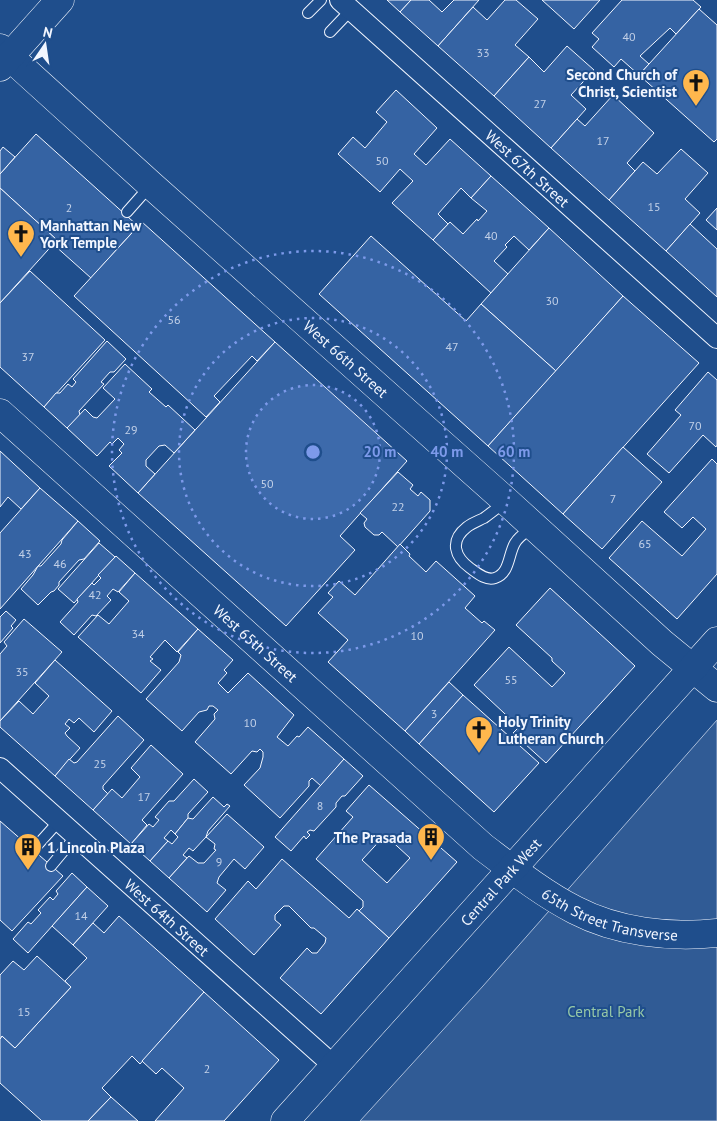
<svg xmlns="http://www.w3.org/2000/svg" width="717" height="1121" viewBox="0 0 717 1121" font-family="'PT Sans',sans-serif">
	<rect width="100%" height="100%" fill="#1f4e8c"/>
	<polygon fill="#305b95" stroke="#a8bbd7" points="717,720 717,1121 360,1121 483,986"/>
	<g fill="#3563a3" stroke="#f2f6ff" fill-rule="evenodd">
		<polygon points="387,0 411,0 400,12"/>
		<polygon points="411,0 429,0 442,12 454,0 479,0 438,46 400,12"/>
		<polygon points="505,0 516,0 538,19 515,45 529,57 494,96 438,46 473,7 487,20"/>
		<polygon points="542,0 600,0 574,29"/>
		<polygon points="622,0 693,0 701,7 676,34 670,28 640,56 649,64 639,75 621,59 614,67 592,47 599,39 592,33"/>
		<polygon points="699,9 717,25 717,139 714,142 639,75"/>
		<polygon points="567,46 594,70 571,95 586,109 551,148 494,96 529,57 544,72"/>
		<polygon points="396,90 437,128 414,154 426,165 450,139 491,176 471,198 461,188 438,214 448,224 433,240 392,203 413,181 400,169 380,192 338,154 353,137 365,148 387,122 376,112"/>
		<polygon points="613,95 654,133 627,163 635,171 609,200 551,148 577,119 585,126"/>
		<polygon points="36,134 138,226 91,278 53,244 57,240 0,188 0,174"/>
		<polygon points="3,147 15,157 0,174 0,151"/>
		<polygon points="681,149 708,173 685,199 700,213 666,251 609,200 643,162 657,174"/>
		<polygon points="491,176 549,228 529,250 514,236 505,245 507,247 494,261 508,274 491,293 433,240 450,222 463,234 477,219 478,221 487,211 471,198"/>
		<polygon points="0,188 57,240 0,303"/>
		<polygon points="717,208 717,230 706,220"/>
		<polygon points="142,222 275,342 257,361 252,356 214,396 220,402 206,417 74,296"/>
		<polygon points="690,224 717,249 717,297 666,251"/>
		<polygon points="549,228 623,296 556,371 481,304"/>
		<polygon points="371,236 466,321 481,304 556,371 488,446 319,294"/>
		<polygon points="30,271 105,340 44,407 0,367 0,303"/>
		<polygon points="623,296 699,363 563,514 488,446"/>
		<polygon points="107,341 126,359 114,372 110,372 101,382 104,384 79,411 80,415 67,428 44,407 56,393 60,393 68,384 72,387 76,382 73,379"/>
		<polygon points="275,342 407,461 340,536 355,550 286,626 138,493"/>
		<polygon points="125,364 152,389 149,392 166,407 168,405 195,430 174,453 165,445 159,446 146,460 146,466 155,474 138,493 109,466 122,453 119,450 124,444 118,438 112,444 110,442 97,456 67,428 85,409 93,417 97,418 115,399 103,388"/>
		<polygon points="708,372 717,380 717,445 716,447 703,435 669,473 647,454 681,415 675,410"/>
		<polygon points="623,447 662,482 602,549 563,514"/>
		<polygon points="0,451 40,488 21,509 8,497 0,507"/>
		<polygon points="712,459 717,464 717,574 677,619 609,558 642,521 682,556 706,529 693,517 682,528 664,512"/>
		<polygon points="398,472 413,485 410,489 418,496 421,492 430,500 430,511 398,547 382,532 379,535 374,535 365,527 364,523 367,519 360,513"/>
		<polygon points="40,488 78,521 0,609 0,533"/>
		<polygon points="78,521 100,541 84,559 79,560 59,582 59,585 54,591 51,592 38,605 21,589 33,575 38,566 41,566 61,544 62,540"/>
		<polygon points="99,543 115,557 74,603 58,589"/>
		<polygon points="400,544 410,554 409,556 426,572 436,561 475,596 465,608 482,623 484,621 495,630 405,731 328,662 348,640 318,613 333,597 328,593 339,581 355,595"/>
		<polygon points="116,556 135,573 118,592 113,589 107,596 111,600 96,616 92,615 74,635 60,622 78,602 77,599 92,583 94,585 101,578 98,575"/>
		<polygon points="135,573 198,629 177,652 165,640 150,657 153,659 150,661 161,670 141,693 78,637 98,615 109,624 129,601 119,592"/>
		<polygon points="550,588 635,666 546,763 513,733 519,727 474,685 509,647 552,687 565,673 552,661 552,658 516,625"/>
		<polygon points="6,611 16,620 11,626 13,628 0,643 0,617"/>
		<polygon points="24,619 62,652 0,721 0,654 7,646 4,642"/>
		<polygon points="198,629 233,660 224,670 227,673 218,683 228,693 248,673 294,715 277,737 288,746 297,736 299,737 308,727 344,759 321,786 312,778 309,781 309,786 280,818 244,785 260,768 263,757 263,752 260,749 257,752 252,751 231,774 195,742 215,719 214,714 218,710 213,706 209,706 207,710 199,712 182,731 146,699 179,662 181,655 178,652"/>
		<polygon points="55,660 112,711 94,732 79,718 74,723 69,719 65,724 70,728 65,733 67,736 80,748 55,776 0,727 0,721 19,701 33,714 49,696 35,683"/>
		<polygon points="449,682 463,695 419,744 405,731"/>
		<polygon points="463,695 539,763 494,812 419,744"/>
		<polygon points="118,716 144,740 103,786 103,789 108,794 93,810 55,776 69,759 74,763 77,762"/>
		<polygon points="151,745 183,774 142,820 147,825 131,844 93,810 112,789 122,798 140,777 131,768"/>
		<polygon points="344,759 363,776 345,796 342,796 336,803 336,807 314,831 310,830 307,832 310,835 306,839 304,836 291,851 275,837"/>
		<polygon points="194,779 208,792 188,814 188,818 175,834 171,830 164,838 168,841 150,861 131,844 149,824 153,827 159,820 155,817 169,801 174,801"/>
		<path d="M369,785l88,77 -68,76 -30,-27 4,-4v-6l-47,-42 37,-42 -7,-6zM385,835l25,23 -23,25 -25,-23z"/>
		<polygon points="213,797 224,807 227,804 230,806 208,831 206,837 193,851 189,848 183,855 187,858 169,878 150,861 168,841 172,844 178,837 175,834 188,818 193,819"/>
		<polygon points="227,814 264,847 245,869 234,859 219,877 217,883 226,890 207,912 169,878 189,856 198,863 204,863 216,850 214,849 215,844 206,837"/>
		<polygon points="0,821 63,876 12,931 0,920"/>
		<polygon points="282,859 349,918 357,909 389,938 321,1014 280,978 307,948 312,953 317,953 325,943 326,938 314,928 311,928 289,906 284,906 275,915 275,920 281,925 254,955 215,919 248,881 256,889"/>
		<polygon points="72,873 87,887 28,953 13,939 28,922 31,924 41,913 38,910 50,897 53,900 58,894 56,891"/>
		<polygon points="87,887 108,906 73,945 52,926"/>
		<polygon points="119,916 204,992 140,1064 132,1056 102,1088 111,1097 88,1121 42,1121 0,1083 0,1039 2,1036 15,1048 71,987 65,981 87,958 73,945 93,923 104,933"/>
		<polygon points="37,956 71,987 15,1048 2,1036 0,1039 0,975 13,961 24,970"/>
		<polygon points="204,992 279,1060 224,1121 155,1121 184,1088 162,1068 156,1074 142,1061"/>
		<polygon points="111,1097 138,1121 88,1121"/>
	</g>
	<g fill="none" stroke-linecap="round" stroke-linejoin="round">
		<defs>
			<g id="service">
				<polyline points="308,13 321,0"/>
				<polyline points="330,32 351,10"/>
				<polyline points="127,212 150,186"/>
				<path d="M506,502c-8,5 -15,11 -22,16 -6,3 -12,5 -17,9 -18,14 -12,30 3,41 7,5 16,13 25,10 15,-5 13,-23 20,-35 4,-7 11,-11 17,-15"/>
				<polyline points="33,850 59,821"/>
				<polyline points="51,866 76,836"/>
			</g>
			<g id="minor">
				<path id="s1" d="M340,0l377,338"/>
				<path id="s2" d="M0,768l334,298"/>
			</g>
			<g id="secondary">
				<path id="s3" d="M0,48l151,137 355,316 156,142 55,45"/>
				<path id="s4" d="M0,413l483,434c29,22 59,46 92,63 42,22 95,28 142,23"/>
				<path id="s5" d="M285,1121l432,-480"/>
			</g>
			<polyline id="primary" points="0,67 60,0"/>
		</defs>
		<use href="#service" stroke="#f2f6ff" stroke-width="12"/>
		<use href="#minor" stroke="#f2f6ff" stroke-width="22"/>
		<use href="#secondary" stroke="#f2f6ff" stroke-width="29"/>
		<use href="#primary" stroke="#f2f6ff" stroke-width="29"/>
		<use href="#service" stroke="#1f4e8c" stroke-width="10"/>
		<use href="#minor" stroke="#1f4e8c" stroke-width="20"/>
		<use href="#secondary" stroke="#1f4e8c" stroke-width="28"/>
		<use href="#primary" stroke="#1f4e8c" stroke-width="28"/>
	</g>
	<circle cx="313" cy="452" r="67" fill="#7d9aea" fill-opacity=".12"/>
	<g fill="none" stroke="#7d9aea" stroke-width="2.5" stroke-dasharray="2.5 5">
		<circle cx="313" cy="452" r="67"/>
		<circle cx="313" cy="452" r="134"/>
		<circle cx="313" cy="452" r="201"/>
	</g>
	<defs>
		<symbol id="church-pin" viewBox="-11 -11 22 30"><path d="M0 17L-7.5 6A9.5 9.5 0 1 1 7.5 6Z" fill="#ffb74d" stroke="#1f4e8c"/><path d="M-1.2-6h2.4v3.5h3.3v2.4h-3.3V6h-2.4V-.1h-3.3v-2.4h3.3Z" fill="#111"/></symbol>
		<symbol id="building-pin" viewBox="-11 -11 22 30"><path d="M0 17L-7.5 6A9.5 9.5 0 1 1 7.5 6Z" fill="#ffb74d" stroke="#1f4e8c"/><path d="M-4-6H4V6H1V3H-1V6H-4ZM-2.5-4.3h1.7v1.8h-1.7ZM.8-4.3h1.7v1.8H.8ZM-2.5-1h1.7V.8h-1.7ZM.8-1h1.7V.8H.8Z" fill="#111"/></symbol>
	</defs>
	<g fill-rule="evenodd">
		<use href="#church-pin" x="680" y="67" width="32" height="43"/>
		<use href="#church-pin" x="5" y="218" width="32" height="43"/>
		<use href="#church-pin" x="463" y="714" width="32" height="43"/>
		<use href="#building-pin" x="415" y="821" width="32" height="43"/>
		<use href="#building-pin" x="12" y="831" width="32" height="43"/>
	</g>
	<g text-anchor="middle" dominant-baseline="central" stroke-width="4" stroke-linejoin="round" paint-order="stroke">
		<g font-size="12" fill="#c3d1e8">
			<text x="629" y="36">40</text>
			<text x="483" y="52">33</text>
			<text x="540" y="103">27</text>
			<text x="603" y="140">17</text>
			<text x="382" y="160">50</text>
			<text x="654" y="206">15</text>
			<text x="69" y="207">2</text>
			<text x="491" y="235">40</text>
			<text x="552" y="300">30</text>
			<text x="174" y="319">56</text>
			<text x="452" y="346">47</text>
			<text x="28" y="356">37</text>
			<text x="695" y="425">70</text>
			<text x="131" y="429">29</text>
			<text x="267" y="483">50</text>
			<text x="613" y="498">7</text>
			<text x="398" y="506">22</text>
			<text x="645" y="543">65</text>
			<text x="25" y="553">43</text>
			<text x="60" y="563">46</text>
			<text x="95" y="594">42</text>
			<text x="138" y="633">34</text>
			<text x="417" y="635">10</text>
			<text x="22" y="671">35</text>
			<text x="511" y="679">55</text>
			<text x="434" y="713">3</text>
			<text x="250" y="722">10</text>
			<text x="100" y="763">25</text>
			<text x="144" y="796">17</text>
			<text x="320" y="805">8</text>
			<text x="219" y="861">9</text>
			<text x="81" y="915">14</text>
			<text x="24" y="1011">15</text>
			<text x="207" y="1068">2</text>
		</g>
		<g font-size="15" font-weight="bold" fill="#f2f6ff" stroke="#1f4e8c" text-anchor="start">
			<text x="677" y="74" text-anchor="end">Second Church of<tspan x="677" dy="17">Christ, Scientist</tspan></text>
			<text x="40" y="225">Manhattan New<tspan x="40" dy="17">York Temple</tspan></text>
			<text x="498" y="721">Holy Trinity<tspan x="498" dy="17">Lutheran Church</tspan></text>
			<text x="412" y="837" text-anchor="end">The Prasada</text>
			<text x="47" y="847">1 Lincoln Plaza</text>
		</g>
		<g font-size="15" fill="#f2f6ff" stroke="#1f4e8c">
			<text stroke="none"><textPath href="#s1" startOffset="252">West 67th Street</textPath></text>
			<text stroke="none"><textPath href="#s3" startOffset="465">West 66th Street</textPath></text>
			<text stroke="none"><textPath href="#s4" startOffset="344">West 65th Street</textPath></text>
			<text stroke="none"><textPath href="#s5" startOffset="322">Central Park West</textPath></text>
			<text stroke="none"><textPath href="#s4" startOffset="796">65th Street Transverse</textPath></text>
			<text stroke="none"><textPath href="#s2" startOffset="224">West 64th Street</textPath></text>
		</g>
		<g font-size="15" fill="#97c8a6" stroke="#1f4e8c">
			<text x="606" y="1011">Central Park</text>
		</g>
	</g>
	<circle cx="313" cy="452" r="8" fill="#7d9aea" stroke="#1f4e8c" stroke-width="2.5"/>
	<g font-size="15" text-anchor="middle" font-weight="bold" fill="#7d9aea" stroke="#1f4e8c" stroke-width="4" stroke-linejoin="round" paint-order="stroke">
		<text x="380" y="457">20 m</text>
		<text x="447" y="457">40 m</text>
		<text x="514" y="457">60 m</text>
	</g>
	<g transform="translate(45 45) rotate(13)" stroke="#1f4e8c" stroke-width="4" paint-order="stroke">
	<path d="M0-4L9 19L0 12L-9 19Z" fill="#f2f6ff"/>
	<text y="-8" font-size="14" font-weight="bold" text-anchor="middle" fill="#f2f6ff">N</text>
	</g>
</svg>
